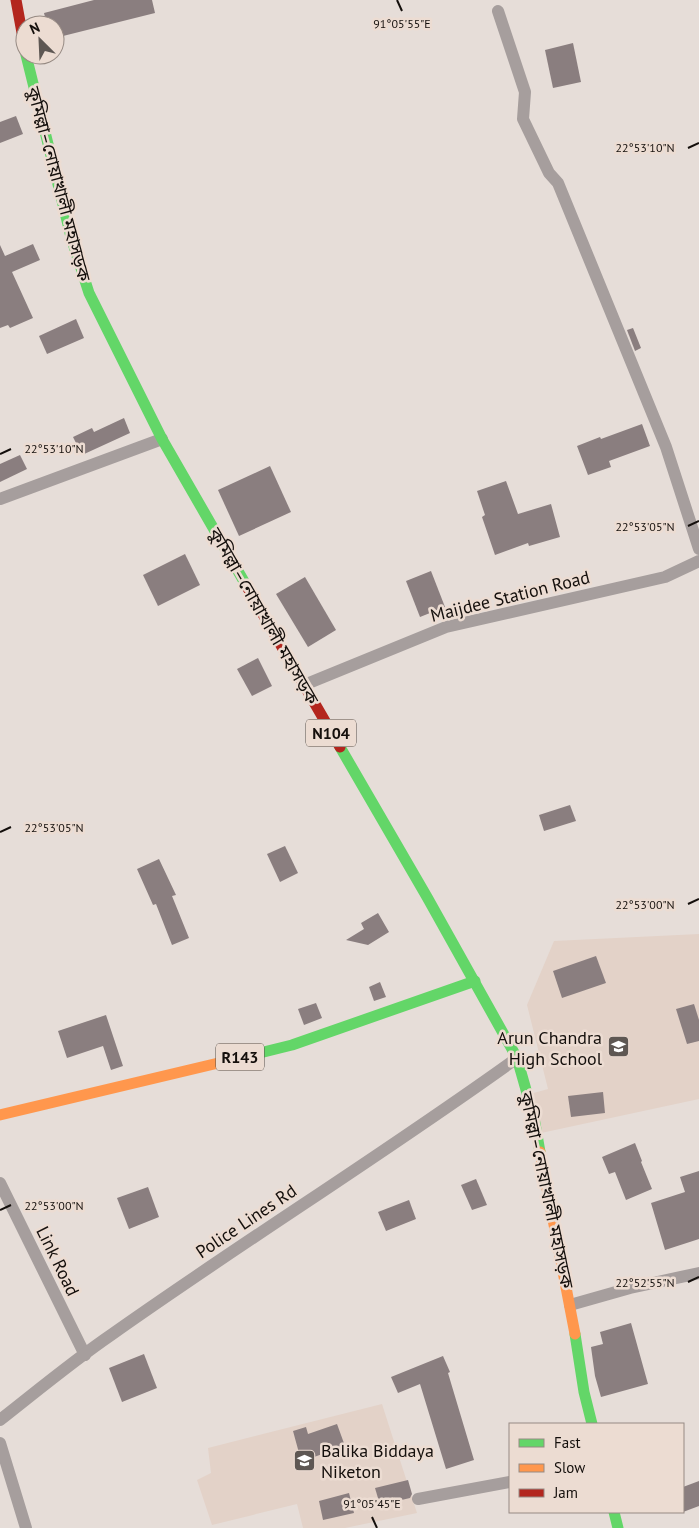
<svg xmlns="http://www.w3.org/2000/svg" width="699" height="1528" viewBox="0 0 699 1528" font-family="'PT Sans','Noto Sans Bengali',sans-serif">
	<rect width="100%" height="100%" fill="#e6ddd8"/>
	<g fill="#e3d2c8">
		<polygon points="699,934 699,1099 541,1133 530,1094 548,1089 527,1005 554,941"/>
		<polygon points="382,1404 417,1513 345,1528 303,1528 297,1504 212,1525 197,1480 211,1473 208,1448"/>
	</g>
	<g fill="#8a7e7f">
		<polygon points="94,0 152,0 155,13 55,38 55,25 47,25 44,13"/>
		<polygon points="573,43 581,82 553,88 545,50"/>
		<polygon points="16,116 23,134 0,143 0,122"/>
		<polygon points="33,244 40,260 12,272 33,318 10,328 8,325 0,328 0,245 5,256"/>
		<polygon points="76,319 84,338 47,354 39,336"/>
		<polygon points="633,328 641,348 635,351 627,330"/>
		<polygon points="124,418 130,433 82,455 73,437 92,428 94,432"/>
		<polygon points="642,424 650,446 609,461 611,467 588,475 577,446 600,437 601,439"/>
		<polygon points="20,455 27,469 0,482 0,464"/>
		<polygon points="270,466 291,512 239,536 218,490"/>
		<polygon points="506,481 518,514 551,504 560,537 529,546 528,543 495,555 482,517 485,515 477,491"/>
		<polygon points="185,554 200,585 158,606 143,575"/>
		<polygon points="431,571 445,607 420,617 406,581"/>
		<polygon points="305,577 336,630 308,647 276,594"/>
		<polygon points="258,658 272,686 252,696 237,669"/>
		<polygon points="570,805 576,821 544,831 539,815"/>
		<polygon points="285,846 298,873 280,882 267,854"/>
		<polygon points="159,859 176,895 172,896 189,938 172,945 156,904 153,905 137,869"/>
		<polygon points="378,913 389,932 368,945 346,940 364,929 361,923"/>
		<polygon points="596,956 606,983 562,998 553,971"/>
		<polygon points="380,982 386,997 374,1001 369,987"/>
		<polygon points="316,1003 322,1018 304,1025 298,1009"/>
		<polygon points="694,1004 699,1020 699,1041 687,1044 676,1009"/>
		<polygon points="106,1015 123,1066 111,1070 103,1046 67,1058 58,1031"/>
		<polygon points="603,1092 605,1113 571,1117 568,1096"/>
		<polygon points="635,1143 642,1161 641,1162 652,1189 626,1200 615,1172 609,1174 602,1157"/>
		<polygon points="699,1171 699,1239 665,1250 651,1203 685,1192 680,1177"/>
		<polygon points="476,1179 487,1205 472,1210 461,1185"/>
		<polygon points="148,1187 159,1217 129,1229 117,1198"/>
		<polygon points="409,1200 416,1219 386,1231 378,1212"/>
		<polygon points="631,1323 648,1384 601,1397 595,1376 591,1347 603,1344 600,1332"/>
		<polygon points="144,1354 157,1388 122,1402 109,1368"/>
		<polygon points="443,1356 450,1372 448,1373 474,1460 446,1469 420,1384 398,1393 391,1377"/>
		<polygon points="337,1424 345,1446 314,1457 315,1460 302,1464 293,1431 306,1427 308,1434"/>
		<polygon points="408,1480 412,1494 410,1498 380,1505 375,1488"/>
		<polygon points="699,1481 699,1506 683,1512 683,1487"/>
		<polygon points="349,1493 354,1513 323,1520 319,1501"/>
	</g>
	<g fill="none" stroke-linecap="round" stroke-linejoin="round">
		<g stroke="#a69e9d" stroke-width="12">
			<polyline points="498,11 525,92 523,119 549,173 558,183 666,447 699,549"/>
			<polyline points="0,499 162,439"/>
			<polyline points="304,685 446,627 665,577 699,561"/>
			<polyline points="0,1183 85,1355"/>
			<polyline points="570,1305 630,1288 699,1273"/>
			<path d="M0,1420c37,-29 73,-59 111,-85 134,-95 273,-181 406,-277"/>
			<polyline points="0,1443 26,1528"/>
			<polyline points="418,1499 510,1482"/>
		</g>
		<g stroke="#63d668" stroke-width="11">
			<polyline points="26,55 71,237 89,293 162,439 246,585"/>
			<polyline points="340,747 427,897 517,1058 534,1118 540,1152"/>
			<polyline points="231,1060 292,1045 475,981"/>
			<polyline points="575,1334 584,1392 592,1424"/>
			<polyline points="614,1512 618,1528"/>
		</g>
		<g stroke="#ff974d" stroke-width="11">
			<polyline points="0,1115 231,1060"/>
			<polyline points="540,1152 575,1334"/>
		</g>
		<g stroke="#b3261e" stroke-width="11">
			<polyline points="16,0 25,49"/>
			<polyline points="246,585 340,747"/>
		</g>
	</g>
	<path fill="none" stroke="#140f0c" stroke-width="2" d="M397,0l5,11M688,148l11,-5M0,454l11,-5M688,526l11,-5M0,832l11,-5M688,904l11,-5M0,1210l11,-5M688,1282l11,-5M372,1517l5,11"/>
	<defs>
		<symbol id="school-square" viewBox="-11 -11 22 22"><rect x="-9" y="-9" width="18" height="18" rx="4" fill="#5e5753" stroke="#ecdcd2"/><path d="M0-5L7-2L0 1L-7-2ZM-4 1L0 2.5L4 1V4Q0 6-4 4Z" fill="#fff"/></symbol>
	</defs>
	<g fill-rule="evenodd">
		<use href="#school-square" x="606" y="1034" width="25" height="25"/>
		<use href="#school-square" x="292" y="1448" width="25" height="25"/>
	</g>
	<g text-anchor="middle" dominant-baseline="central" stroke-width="5" stroke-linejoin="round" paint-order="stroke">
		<g fill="#ecdcd2" stroke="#554c47" stroke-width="1">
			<rect x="306" y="719.5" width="50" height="27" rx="4"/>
			<rect x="216" y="1043.5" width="48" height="27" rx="4"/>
		</g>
		<g font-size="16" font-weight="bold" fill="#140f0c">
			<text x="331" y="733">N104</text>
			<text x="240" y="1057">R143</text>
		</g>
		<g font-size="18" fill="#140f0c" stroke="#ecdcd2">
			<text transform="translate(59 184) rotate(75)">কুমিল্লা–নোয়াখালী মহাসড়ক</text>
			<text transform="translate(510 596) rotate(-14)">Maijdee Station Road</text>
			<text transform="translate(264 616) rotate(60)">কুমিল্লা–নোয়াখালী মহাসড়ক</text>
			<text transform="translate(547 1190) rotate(78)">কুমিল্লা–নোয়াখালী মহাসড়ক</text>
			<text transform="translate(246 1221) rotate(-34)">Police Lines Rd</text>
			<text transform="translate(58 1261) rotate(64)">Link Road</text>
		</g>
		<g font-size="18" fill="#140f0c" stroke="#ecdcd2" text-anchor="end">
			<text x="602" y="1037">Arun Chandra<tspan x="602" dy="21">High School</tspan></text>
			<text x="321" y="1450" text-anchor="start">Balika Biddaya<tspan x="321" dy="21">Niketon</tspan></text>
		</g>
	</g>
	<g font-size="12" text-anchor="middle" fill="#140f0c" stroke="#ecdcd2" stroke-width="5" stroke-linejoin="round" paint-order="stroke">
		<text x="402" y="28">91°05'55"E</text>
		<text x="645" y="152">22°53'10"N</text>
		<text x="54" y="453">22°53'10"N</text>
		<text x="645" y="531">22°53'05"N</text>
		<text x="54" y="832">22°53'05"N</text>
		<text x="645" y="909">22°53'00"N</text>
		<text x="54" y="1210">22°53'00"N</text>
		<text x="645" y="1287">22°52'55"N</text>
		<text x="372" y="1508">91°05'45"E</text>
	</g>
	<rect x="509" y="1423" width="175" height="90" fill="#ecdcd2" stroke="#968a83"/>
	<rect x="519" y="1439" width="25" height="8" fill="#63d668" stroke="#968a83"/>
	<text x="554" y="1448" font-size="15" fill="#140f0c">Fast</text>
	<rect x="519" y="1464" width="25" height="8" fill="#ff974d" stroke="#968a83"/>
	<text x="554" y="1473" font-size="15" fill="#140f0c">Slow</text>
	<rect x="519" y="1489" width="25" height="8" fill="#b3261e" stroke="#968a83"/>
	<text x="554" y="1498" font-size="15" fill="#140f0c">Jam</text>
	<g transform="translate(40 40) rotate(336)"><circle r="24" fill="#ecdcd2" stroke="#968a83"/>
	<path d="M0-4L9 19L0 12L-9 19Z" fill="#5e5753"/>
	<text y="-8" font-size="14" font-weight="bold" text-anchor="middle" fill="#140f0c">N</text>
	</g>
</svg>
